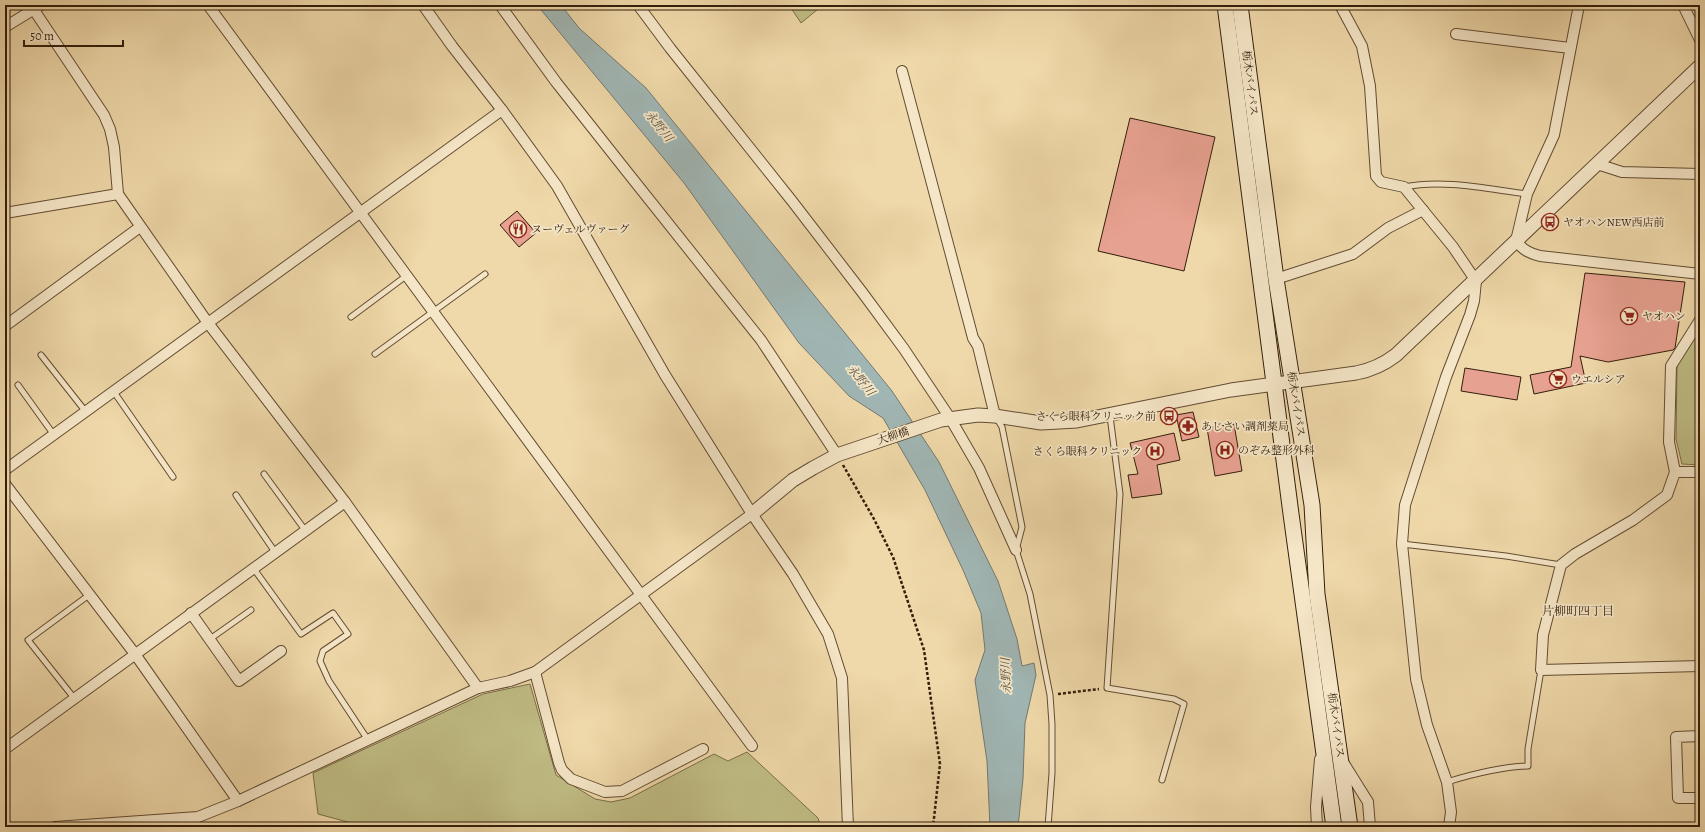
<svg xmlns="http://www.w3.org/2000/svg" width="1705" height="832" viewBox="0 0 1705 832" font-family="Alegreya,'Noto Serif JP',serif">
	<rect width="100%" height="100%" fill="#efd8a9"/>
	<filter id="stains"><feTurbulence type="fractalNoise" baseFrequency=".005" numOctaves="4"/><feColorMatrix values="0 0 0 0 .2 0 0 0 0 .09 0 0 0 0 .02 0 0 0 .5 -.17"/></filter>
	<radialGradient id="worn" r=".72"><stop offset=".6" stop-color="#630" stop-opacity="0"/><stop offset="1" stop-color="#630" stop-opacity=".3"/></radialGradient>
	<g fill="#c0bc84" stroke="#7a6d48">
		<polygon points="789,5 823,5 801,23"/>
		<polygon points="1700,328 1700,465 1682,464 1676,439 1677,365"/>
		<polygon points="530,684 556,775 595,799 611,802 630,798 714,754 728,761 747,752 818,818 821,827 355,827 355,824 318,814 313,773 483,694"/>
	</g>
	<polygon fill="#a0b6b4" stroke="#747971" points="537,5 561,5 579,28 646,88 892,391 939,462 998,581 1017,639 1022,666 1034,663 1036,675 1025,723 1023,779 1018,827 990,827 987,761 975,680 985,650 981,613 963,570 925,490 883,418 849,396 799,343 684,183"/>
	<g fill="#e7a190" stroke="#331e0c">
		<polygon points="1130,118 1215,137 1184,271 1098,251"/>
		<polygon points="517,211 536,233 519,247 500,225"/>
		<polygon points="1585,273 1685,282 1675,348 1673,350 1608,362 1580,356 1586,383 1534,394 1530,375 1571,367"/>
		<polygon points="1465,368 1521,377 1517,400 1461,391"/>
		<polygon points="1193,412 1199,437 1182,441 1176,415"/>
		<polygon points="1234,424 1242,471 1215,476 1207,428"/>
		<polygon points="1174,433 1180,460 1157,465 1162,494 1132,498 1128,475 1138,474 1130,443"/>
	</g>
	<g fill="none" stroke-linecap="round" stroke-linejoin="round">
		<defs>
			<g id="service">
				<path d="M1404,187c40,-8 83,2 123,7"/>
				<polyline points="351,317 406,276"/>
				<polyline points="375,354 485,274"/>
				<polyline points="41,355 86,412"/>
				<polyline points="18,385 54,435"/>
				<polyline points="114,392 173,477"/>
				<polyline points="1110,416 1120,494 1107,688 1174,699 1184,704 1162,780"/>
				<polyline points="997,419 1002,427 1022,527 1016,550 1030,594 1050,695 1052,724 1052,773 1048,827"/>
				<polyline points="264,474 305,530"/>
				<polyline points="236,495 275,552"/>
				<polyline points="1402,544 1506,556 1561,565"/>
				<polyline points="254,569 301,634 333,613 348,634 323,651 320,661 329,681 368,740"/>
				<polyline points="210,639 251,610"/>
				<polyline points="74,698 28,640 89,595"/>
				<path d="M1447,782c26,-8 53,-15 81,-16v-17l13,-79"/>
				<polyline points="185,818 187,827"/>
			</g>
			<g id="minor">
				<path d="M208,5c180,248 364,493 544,741"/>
				<polyline points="423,5 452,46 502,110 557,186 665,375 752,514 793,574 828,634 842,678 848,827"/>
				<polyline points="500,5 556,82 624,168 761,340 837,455"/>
				<polyline points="638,5 670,48 792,201 862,292 904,349 950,418 979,468 1016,550"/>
				<polyline points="1340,5 1362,46 1370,86 1376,176 1381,182 1404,187 1453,247 1476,281 1474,301 1470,315 1446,377 1405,505 1402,544 1416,679 1427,725 1447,782 1451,812 1449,827"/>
				<path d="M1579,5l-25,130 -27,59 -11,47c7,9 13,12 24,15l160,18"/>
				<polyline points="1683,5 1700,40"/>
				<polyline points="34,10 104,115 110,129 114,147 118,194 208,323 345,502 478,688"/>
				<polyline points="5,27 41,5"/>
				<polyline points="1456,34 1570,48"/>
				<polyline points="902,71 973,338 978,346 995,416"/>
				<polyline points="1597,164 1622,172 1700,174"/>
				<polyline points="5,213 118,194"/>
				<polyline points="1276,279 1353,254 1388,228 1423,210"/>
				<polyline points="1700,320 1671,366 1669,442 1675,472 1667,495 1633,520 1575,554 1561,565 1543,635 1541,670 1700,666"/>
				<polyline points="5,326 140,227"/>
				<polyline points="5,470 502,110"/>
				<polyline points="1675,472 1700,472"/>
				<polyline points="5,484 135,654 238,801"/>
				<polyline points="191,613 239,681 281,651"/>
				<polyline points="535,672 559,763 562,770 571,779 605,792 622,791 703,749"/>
				<polyline points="1700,736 1676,737 1678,798 1700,798"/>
				<polyline points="5,749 345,502"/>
				<polyline points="1343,762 1368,802 1370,827"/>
				<polyline points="55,827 198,817 238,801 478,688 510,681 535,672 752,514"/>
				<polyline points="1317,827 1316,807 1320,759"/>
			</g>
			<path id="tertiary" d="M752,514l41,-34 20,-12 24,-13 104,-35 37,-5 17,1 46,7 36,-2 154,-31 125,-17c16,-3 27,-8 40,-18l304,-289"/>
			<g id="secondary">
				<polyline points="1225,5 1291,514 1334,827"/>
				<polyline points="1240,5 1276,279 1312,505 1317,594 1350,827"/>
			</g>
		</defs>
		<use href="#service" stroke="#624c33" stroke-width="7"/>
		<use href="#minor" stroke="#624c33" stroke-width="12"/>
		<use href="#tertiary" stroke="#624c33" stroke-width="15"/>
		<use href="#secondary" stroke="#331e0c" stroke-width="17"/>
		<g stroke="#331e0c" stroke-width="2.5" stroke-dasharray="3 2" stroke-linecap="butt">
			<polyline points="843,465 874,519 893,557 924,650 940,764 933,827"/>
			<polyline points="1058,694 1099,689"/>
		</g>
		<use href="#service" stroke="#f5e6c7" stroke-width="5"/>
		<use href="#minor" stroke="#f5e6c7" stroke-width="10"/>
		<use href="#tertiary" stroke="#f5e6c7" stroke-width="13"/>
		<use href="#secondary" stroke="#f5e6c7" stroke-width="15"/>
	</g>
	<defs>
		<symbol id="bus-ring" viewBox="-11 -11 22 22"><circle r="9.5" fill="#f5e6c7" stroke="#8f2418" stroke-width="1.5"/><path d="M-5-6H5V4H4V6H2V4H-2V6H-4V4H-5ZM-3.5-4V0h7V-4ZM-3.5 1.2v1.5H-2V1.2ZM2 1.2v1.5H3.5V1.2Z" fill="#8f2418"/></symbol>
		<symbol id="restaurant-ring" viewBox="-11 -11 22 22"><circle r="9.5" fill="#f5e6c7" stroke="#8f2418" stroke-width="1.5"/><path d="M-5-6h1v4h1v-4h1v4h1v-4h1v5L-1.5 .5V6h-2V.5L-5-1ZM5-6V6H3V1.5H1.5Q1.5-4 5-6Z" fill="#8f2418"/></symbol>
		<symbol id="supermarket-ring" viewBox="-11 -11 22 22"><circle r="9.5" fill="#f5e6c7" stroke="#8f2418" stroke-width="1.5"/><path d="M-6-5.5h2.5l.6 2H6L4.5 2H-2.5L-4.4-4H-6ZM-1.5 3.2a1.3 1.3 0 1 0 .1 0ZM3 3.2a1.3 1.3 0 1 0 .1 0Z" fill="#8f2418"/></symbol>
		<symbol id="pharmacy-ring" viewBox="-11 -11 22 22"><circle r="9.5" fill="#f5e6c7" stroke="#8f2418" stroke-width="1.5"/><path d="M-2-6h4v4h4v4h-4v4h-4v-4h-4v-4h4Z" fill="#8f2418"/></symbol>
		<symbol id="hospital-ring" viewBox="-11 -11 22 22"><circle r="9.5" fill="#f5e6c7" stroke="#8f2418" stroke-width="1.5"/><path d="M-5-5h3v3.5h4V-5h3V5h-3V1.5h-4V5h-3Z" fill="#8f2418"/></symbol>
	</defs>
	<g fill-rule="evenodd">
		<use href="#bus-ring" x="1540" y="212" width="20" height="20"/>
		<use href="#restaurant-ring" x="508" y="219" width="20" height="20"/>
		<use href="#supermarket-ring" x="1619" y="306" width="20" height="20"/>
		<use href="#supermarket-ring" x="1548" y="369" width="20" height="20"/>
		<use href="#bus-ring" x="1159" y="406" width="20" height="20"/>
		<use href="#pharmacy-ring" x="1178" y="416" width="20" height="20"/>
		<use href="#hospital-ring" x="1215" y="440" width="20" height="20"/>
		<use href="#hospital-ring" x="1145" y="441" width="20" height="20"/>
	</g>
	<g text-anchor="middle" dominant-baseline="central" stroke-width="3.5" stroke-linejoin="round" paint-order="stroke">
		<g font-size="11" fill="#331e0c" stroke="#f5e6c7">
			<text transform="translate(1250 83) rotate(83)">栃木バイパス</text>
			<text transform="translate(1296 404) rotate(81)">栃木バイパス</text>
			<text transform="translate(893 436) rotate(-18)">大柳橋</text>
			<text transform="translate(1336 725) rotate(82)">栃木バイパス</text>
		</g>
		<g font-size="11" fill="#331e0c" stroke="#f5e6c7" text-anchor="start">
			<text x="1563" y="222">ヤオハンNEW西店前</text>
			<text x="531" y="229">ヌーヴェルヴァーグ</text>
			<text x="1642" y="316">ヤオハン</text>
			<text x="1571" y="379">ウエルシア</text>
			<text x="1156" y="416" text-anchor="end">さくら眼科クリニック前</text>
			<text x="1201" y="426">あじさい調剤薬局</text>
			<text x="1238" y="450">のぞみ整形外科</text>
			<text x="1142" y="451" text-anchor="end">さくら眼科クリニック</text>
		</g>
		<g font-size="12" font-style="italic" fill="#544c3e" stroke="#f5e6c7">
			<text transform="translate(659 126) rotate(51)">永野川</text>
			<text transform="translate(861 380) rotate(51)">永野川</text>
			<text transform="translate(1006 676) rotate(-92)">永野川</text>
		</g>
		<g font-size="12" fill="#331e0c" stroke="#f5e6c7">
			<text x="1578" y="611">片柳町四丁目</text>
		</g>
	</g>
	<rect width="1705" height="832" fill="none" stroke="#efd8a9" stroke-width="20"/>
	<rect x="6" y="6" width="1693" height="820" fill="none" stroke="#331e0c" stroke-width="2"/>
	<rect x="10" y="10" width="1685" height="812" fill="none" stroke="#331e0c"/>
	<path d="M24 40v6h99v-6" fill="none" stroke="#331e0c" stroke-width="2"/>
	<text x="30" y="40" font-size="12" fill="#331e0c" stroke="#f5e6c7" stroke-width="3" paint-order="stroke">50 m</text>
	<rect width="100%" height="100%" filter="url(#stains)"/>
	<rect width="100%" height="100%" fill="url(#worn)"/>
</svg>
